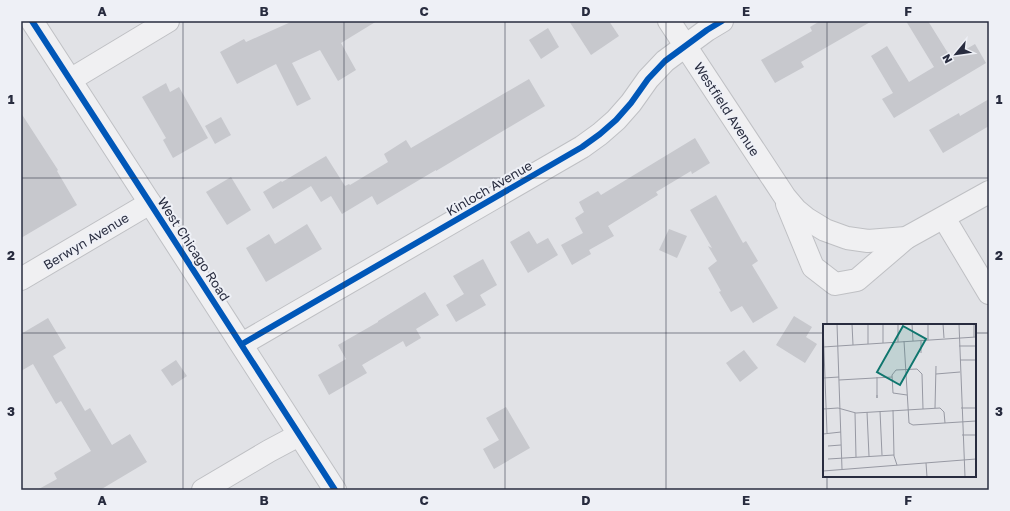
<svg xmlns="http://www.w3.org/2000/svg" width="1010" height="511" viewBox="0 0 1010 511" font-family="'Golos Text',sans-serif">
	<rect width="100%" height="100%" fill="#e1e2e6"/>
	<g fill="#c7c8cd">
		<polygon points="293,21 377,21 341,43 356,70 338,81 320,50 292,63 311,99 297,106 276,64 237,84 220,52 244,39 246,42"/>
		<polygon points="569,21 609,21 619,36 591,55"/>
		<polygon points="820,21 872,21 801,62 804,67 775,83 761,60 812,31 810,27"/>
		<polygon points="906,21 928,21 951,58 975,44 986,63 894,118 882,99 893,93 871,56 887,46 909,82 934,67"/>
		<polygon points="548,28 559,47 541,59 529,40"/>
		<polygon points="529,79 545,106 436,171 436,170 377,205 372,196 342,214 331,196 321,202 311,186 273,209 263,192 281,181 282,182 326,156 345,186 349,184 350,185 388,162 384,154 406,140 411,148"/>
		<polygon points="166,83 170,92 179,87 208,138 173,158 163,140 166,138 142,97"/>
		<polygon points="989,99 989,126 943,153 929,130 959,113 960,116"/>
		<polygon points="21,113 58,170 57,171 77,205 21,238"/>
		<polygon points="221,117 231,135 215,144 205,126"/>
		<polygon points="695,138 710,163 692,174 691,171 656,192 658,195 608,226 614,236 589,250 591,254 572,265 561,245 583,233 575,218 584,212 579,202 598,191 601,195"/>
		<polygon points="231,177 251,210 227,225 206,192"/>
		<polygon points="716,195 743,243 746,241 758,261 752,265 778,308 753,323 742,306 731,312 719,292 721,291 708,268 717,261 708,246 712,248 690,210"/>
		<polygon points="307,224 322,249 266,282 246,248 269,234 275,244"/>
		<polygon points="669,229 687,236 677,258 659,250"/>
		<polygon points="529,231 537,244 548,238 558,255 528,273 510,242"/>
		<polygon points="483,259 497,285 480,295 486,305 456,322 446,305 464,294 453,276"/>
		<polygon points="425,292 439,315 416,329 421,338 406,347 403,341 362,365 367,373 329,395 318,375 346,359 338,345 378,322 378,321"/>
		<polygon points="794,316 812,327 806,337 817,344 805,363 776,345"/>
		<polygon points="48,318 66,348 53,356 85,411 90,408 112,445 130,434 147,462 100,490 37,490 57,479 54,473 91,451 61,401 56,404 33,364 21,371 21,334"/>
		<polygon points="744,350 758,368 740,382 726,363"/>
		<polygon points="176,360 187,376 172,386 161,370"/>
		<polygon points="506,407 530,448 494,469 483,449 499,440 486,418"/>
	</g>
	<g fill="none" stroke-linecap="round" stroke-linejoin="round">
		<defs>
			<g id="minor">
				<polyline points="32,21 150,203 335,490"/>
				<polyline points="669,21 785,197 796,210 807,219 825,230 847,238 868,241 906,238 989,192"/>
				<polyline points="70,80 168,21"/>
				<polyline points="787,204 813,267 835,284 857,280 906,238"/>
				<polyline points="944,218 989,293"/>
				<polyline points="21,279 150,203"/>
				<polyline points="242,344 582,147 600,134 616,120 631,103 648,79 665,61 707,30 722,21"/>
				<polyline points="203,490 269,451 299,435"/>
			</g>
		</defs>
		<use href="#minor" stroke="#bfc0c4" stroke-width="24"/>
		<use href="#minor" stroke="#f0f0f2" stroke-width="22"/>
		<defs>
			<g id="cycleway">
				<polyline points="32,21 150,203 335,490"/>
				<polyline points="242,344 582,147 600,134 616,120 631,103 648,79 665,61 707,30 722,21"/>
			</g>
		</defs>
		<use href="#cycleway" stroke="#eef0f6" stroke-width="8"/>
		<use href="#cycleway" stroke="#0057b8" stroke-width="6"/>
	</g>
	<path fill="none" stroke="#282c3f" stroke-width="1" stroke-opacity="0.55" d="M183,21v469M344,21v469M505,21v469M666,21v469M827,21v304M21,178h968M21,333h803M975,333h14M827,476v14"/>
	<g text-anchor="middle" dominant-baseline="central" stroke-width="4" stroke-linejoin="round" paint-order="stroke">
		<g font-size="13" fill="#282c3f" stroke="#eef0f6">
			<text transform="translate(727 109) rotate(57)">Westfield Avenue</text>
			<text transform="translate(489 188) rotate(-30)">Kinloch Avenue</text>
			<text transform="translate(86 241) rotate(-31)">Berwyn Avenue</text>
			<text transform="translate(194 249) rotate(57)">West Chicago Road</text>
		</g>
	</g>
	<g transform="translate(823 324)">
		<rect width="153" height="153" fill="#e1e2e6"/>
		<path fill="none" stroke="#9799a3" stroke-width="1" d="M0,0l4,109M14,0l5,145M29,0l1,21M45,0v20M60,0v19M75,0v18M89,0l1,17M105,0v16M120,0l1,14M136,0l6,153M151,0v13M98,16v13M81,17l5,82 4,2 63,-4M136,22h17M0,23l153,-10M137,36h16M113,50l24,-2M54,53v21v-3M0,54l16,-1M16,56l53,-3M84,71l-14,-2 -1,-18 4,-5 21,-1 5,5 1,35M112,84l1,-42M138,84h15M153,84v-32M0,85l15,-1 18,5 84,-5 4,4 1,11M70,86l1,46 3,9M57,87l2,44M44,88l2,44M32,89l1,44M0,110l18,-2M139,111h14M5,122l13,-1M5,135l66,-4M103,139l1,14M0,147l153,-12"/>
		<path fill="#0f766e" fill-opacity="0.15" stroke="#0f766e" stroke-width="2" d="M80,2l23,13 -26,46 -23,-13z"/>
		<rect width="153" height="153" fill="none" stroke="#282c3f" stroke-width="2"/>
	</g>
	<rect width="1010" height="511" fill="none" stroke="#eef0f6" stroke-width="44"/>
	<g transform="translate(956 54) rotate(241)" stroke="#eef0f6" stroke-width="3" paint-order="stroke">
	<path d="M0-3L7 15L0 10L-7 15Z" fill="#282c3f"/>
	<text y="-6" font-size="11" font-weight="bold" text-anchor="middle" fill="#282c3f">N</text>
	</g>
	<rect x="22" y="22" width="966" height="467" fill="none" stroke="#282c3f" stroke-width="1.5"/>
	<g font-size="13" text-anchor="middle" font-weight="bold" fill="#282c3f">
		<text x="102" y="16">A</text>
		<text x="264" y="16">B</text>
		<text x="424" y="16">C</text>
		<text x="586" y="16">D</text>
		<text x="746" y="16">E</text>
		<text x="908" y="16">F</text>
		<text x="11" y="104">1</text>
		<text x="999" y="104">1</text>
		<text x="11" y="260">2</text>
		<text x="999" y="260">2</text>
		<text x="11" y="416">3</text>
		<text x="999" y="416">3</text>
		<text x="102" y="505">A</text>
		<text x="264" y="505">B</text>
		<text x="424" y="505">C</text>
		<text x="586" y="505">D</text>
		<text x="746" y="505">E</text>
		<text x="908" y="505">F</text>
	</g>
</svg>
